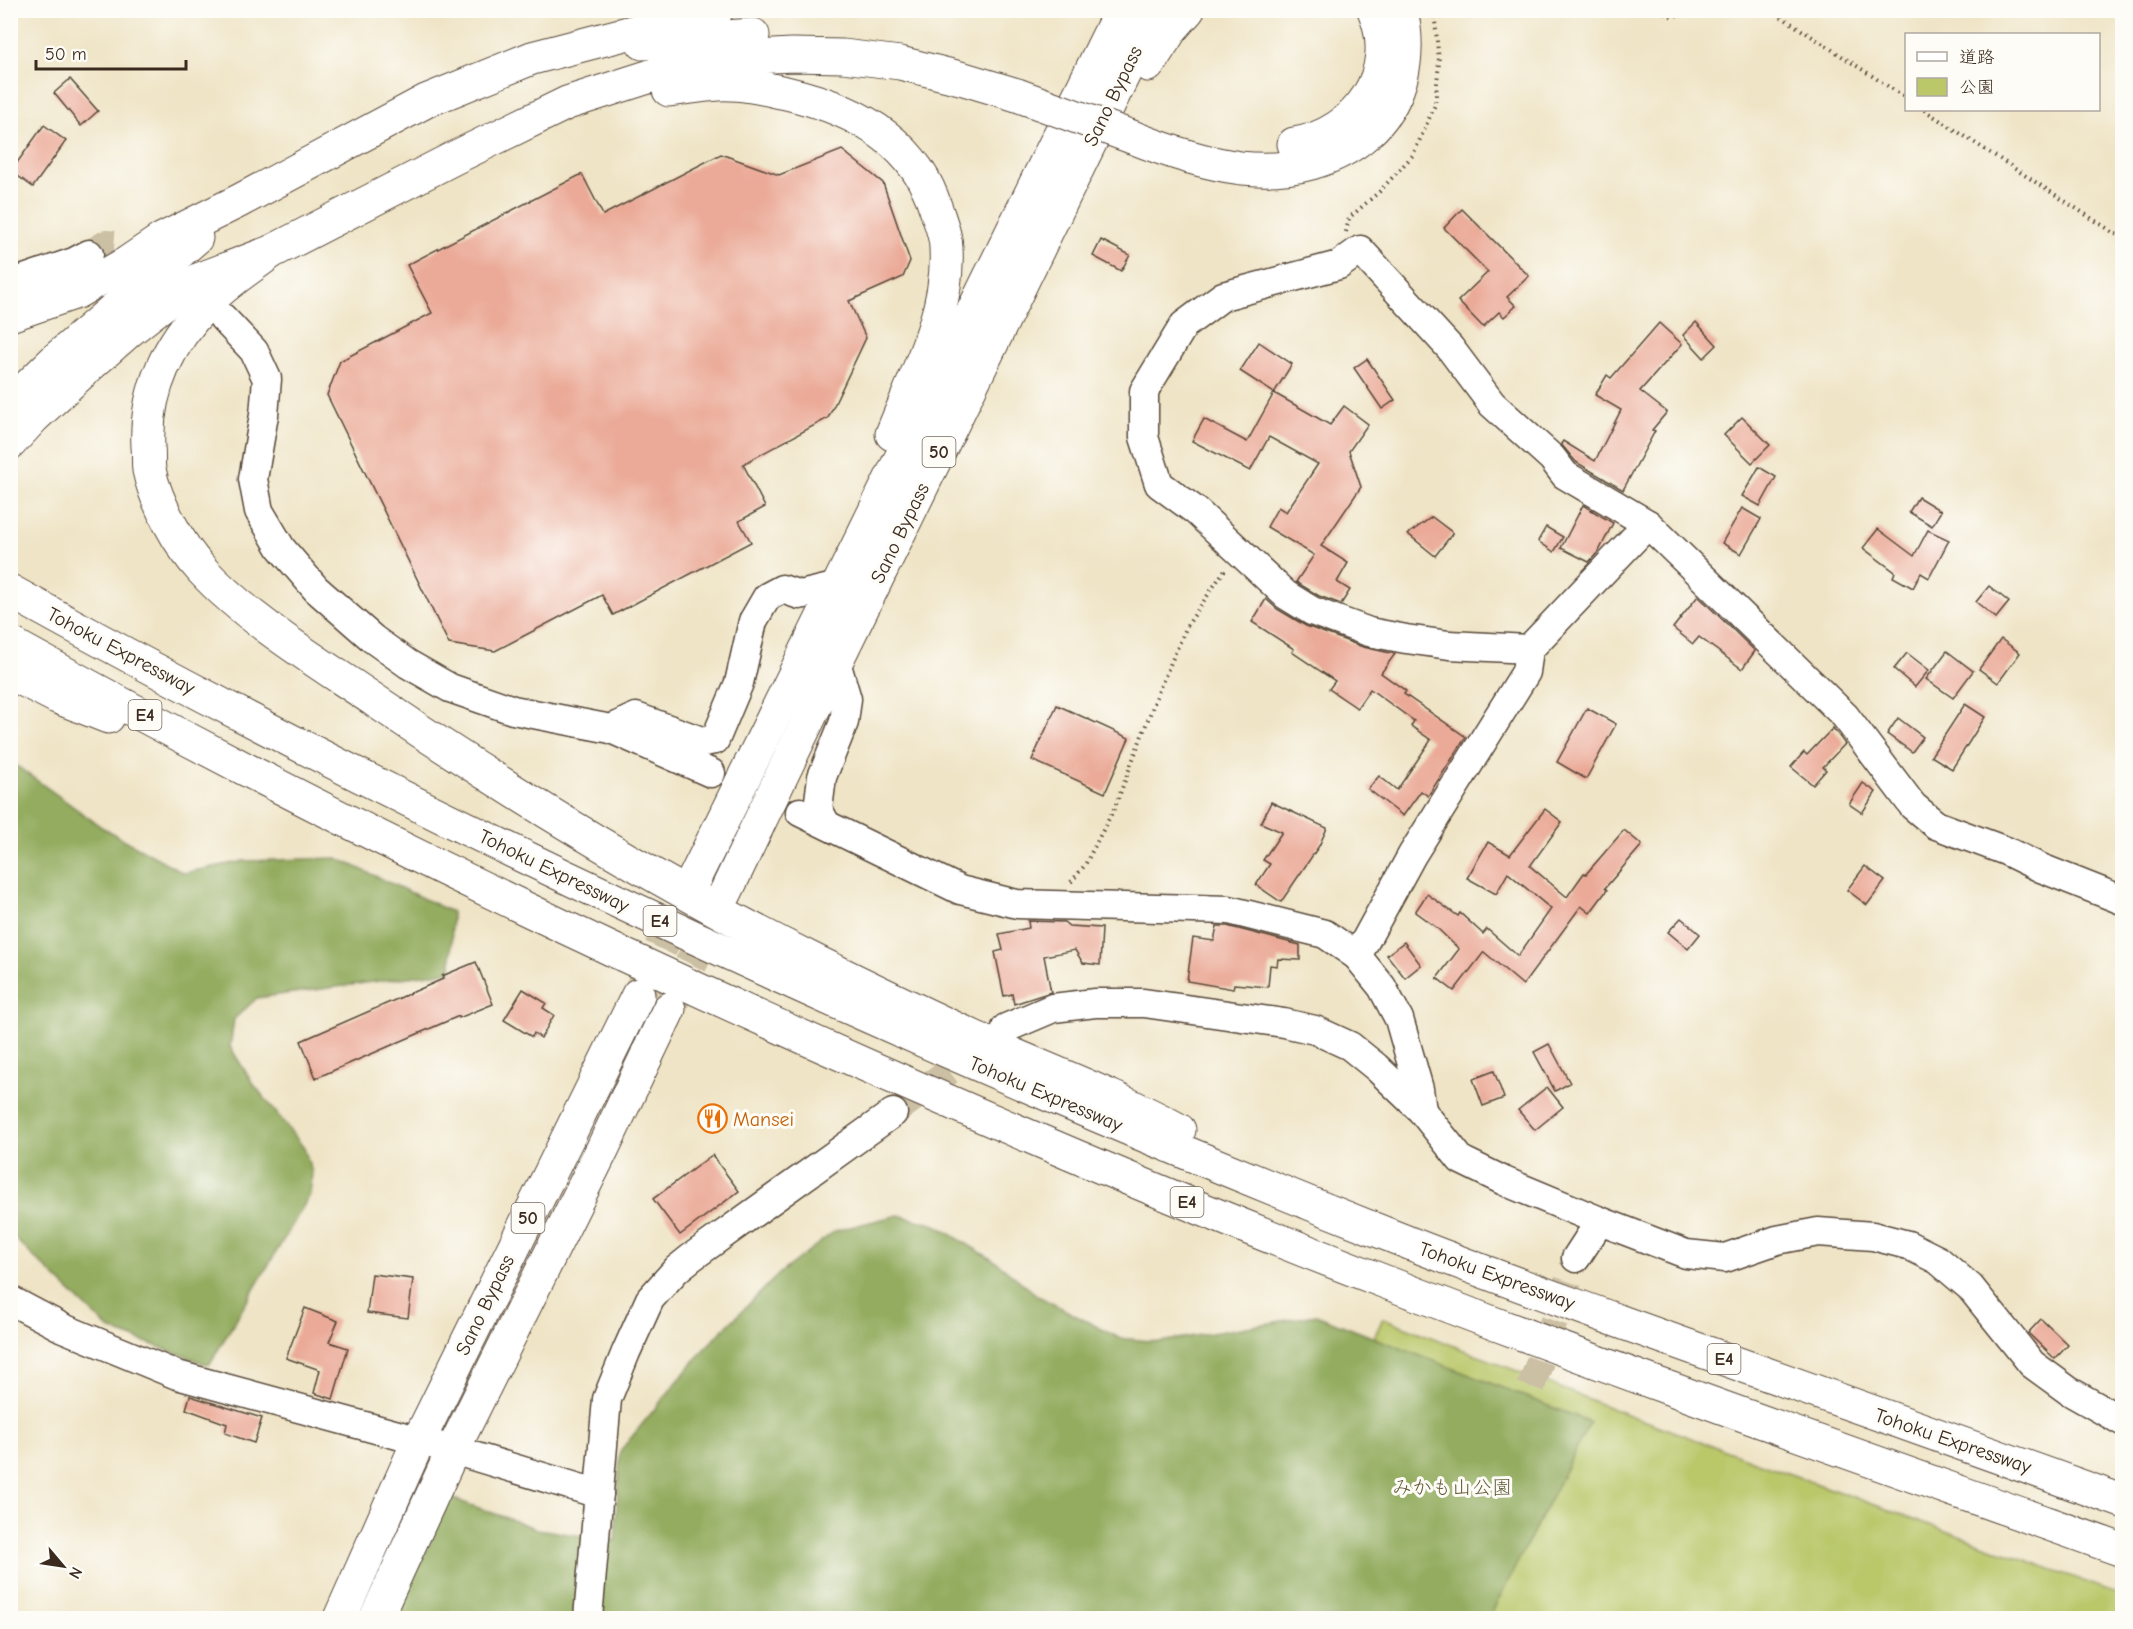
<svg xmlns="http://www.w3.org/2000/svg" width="2133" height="1629" viewBox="0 0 2133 1629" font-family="'Comic Neue','Klee One',sans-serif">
	<rect width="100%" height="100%" fill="#fdfcf7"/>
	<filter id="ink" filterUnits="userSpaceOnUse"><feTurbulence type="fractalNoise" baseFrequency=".0167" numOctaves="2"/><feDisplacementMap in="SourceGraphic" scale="12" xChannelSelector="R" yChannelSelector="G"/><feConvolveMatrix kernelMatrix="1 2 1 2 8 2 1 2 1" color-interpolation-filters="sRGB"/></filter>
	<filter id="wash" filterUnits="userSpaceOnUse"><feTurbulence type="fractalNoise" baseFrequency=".008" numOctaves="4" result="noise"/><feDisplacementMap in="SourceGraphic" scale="24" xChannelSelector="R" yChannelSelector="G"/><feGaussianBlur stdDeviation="1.35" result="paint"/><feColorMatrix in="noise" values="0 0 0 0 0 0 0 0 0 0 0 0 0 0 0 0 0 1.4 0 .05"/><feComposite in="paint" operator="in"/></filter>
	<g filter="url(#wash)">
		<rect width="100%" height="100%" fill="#efe4c6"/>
		<polygon fill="#bac86a" stroke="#7a7944" stroke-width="1.5" points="1383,1318 1631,1416 2122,1595 2122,1618 1053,1618 1325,1445"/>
		<g fill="#93ac5e" stroke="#676b3e" stroke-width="1.5">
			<polygon points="10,761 103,828 184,873 244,861 337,858 452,912 451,971 257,998 234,1019 230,1047 252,1082 304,1148 312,1172 310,1195 209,1365 109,1329 11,1235"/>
			<polygon points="898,1215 936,1225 998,1263 1038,1296 1119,1338 1160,1342 1316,1315 1590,1422 1489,1618 394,1618 451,1498 537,1529 615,1541 620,1451 705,1348 780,1273 835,1231"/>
		</g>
		<g id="blocks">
			<g fill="#ebaa98">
				<polygon points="70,79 98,111 81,126 54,93"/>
				<polygon points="44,125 66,141 33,187 11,171"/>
				<polygon points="842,150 883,183 910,261 903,277 849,301 866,338 828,418 743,464 765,507 739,521 751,542 613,615 602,595 495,651 449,644 327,395 340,361 432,313 407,265 582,174 603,215 721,154 779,175"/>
				<polygon points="1462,209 1529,276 1507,297 1516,306 1504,317 1499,312 1483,327 1458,301 1488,272 1444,228"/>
				<polygon points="1101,240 1130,255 1121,271 1093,256"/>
				<polygon points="1696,322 1717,345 1704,358 1683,335"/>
				<polygon points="1659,323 1682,344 1640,391 1667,412 1652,430 1655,431 1623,490 1576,462 1561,444 1563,441 1595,461 1621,410 1595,395 1607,375 1611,378"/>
				<polygon points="1259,342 1292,364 1274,393 1240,371"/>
				<polygon points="1367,359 1395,400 1382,409 1354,368"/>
				<polygon points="1274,393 1330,425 1344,406 1368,424 1349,451 1361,487 1321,546 1348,563 1337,582 1350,590 1341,604 1319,596 1296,582 1314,555 1267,527 1278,507 1286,512 1318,464 1269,437 1250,471 1192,441 1204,419 1247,442"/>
				<polygon points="1742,417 1770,445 1752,463 1724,435"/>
				<polygon points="1759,467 1776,477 1760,506 1742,496"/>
				<polygon points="1918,497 1941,511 1932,526 1909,512"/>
				<polygon points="1583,505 1613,523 1599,551 1589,562 1561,548"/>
				<polygon points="1742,508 1761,519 1741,554 1722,543"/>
				<polygon points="1432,517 1453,533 1435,556 1408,534"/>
				<polygon points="1546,527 1563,537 1554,552 1538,541"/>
				<polygon points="1878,529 1914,556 1928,530 1949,540 1929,578 1921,573 1913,588 1893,577 1895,572 1863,548"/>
				<polygon points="1989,586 2009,602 1996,618 1976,602"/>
				<polygon points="1698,596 1755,651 1742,669 1699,637 1693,644 1673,628"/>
				<polygon points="1266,599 1277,609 1306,626 1363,647 1395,654 1381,673 1406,691 1404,694 1466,737 1428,796 1421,791 1403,816 1368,789 1379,776 1397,790 1431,740 1411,726 1414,721 1370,689 1357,708 1329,689 1335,681 1292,652 1294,649 1252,622"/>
				<polygon points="2001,639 2020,653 1998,683 1979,669"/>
				<polygon points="1947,651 1973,671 1953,698 1926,679"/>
				<polygon points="1907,653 1929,670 1915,687 1894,669"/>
				<polygon points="1965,704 1985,717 1952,769 1931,756"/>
				<polygon points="1057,705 1129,738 1105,793 1032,760"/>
				<polygon points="1587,708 1616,724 1586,779 1557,762"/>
				<polygon points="1898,718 1923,737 1912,752 1887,734"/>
				<polygon points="1833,728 1845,744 1823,767 1826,770 1813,785 1791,767 1804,752 1807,755"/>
				<polygon points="1863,783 1876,792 1862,813 1849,804"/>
				<polygon points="1271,802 1327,828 1319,846 1281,902 1256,885 1270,864 1263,860 1282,832 1261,823"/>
				<polygon points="1545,809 1562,822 1530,866 1567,897 1584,873 1586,874 1624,830 1642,845 1605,888 1607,890 1590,913 1581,906 1523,985 1484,952 1454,991 1437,978 1459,949 1437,928 1415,912 1427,894 1458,916 1460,913 1483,934 1487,929 1518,956 1551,909 1508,873 1496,894 1467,878 1488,842 1510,855"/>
				<polygon points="1865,866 1885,881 1867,905 1847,890"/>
				<polygon points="1681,918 1700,934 1688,949 1668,932"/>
				<polygon points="1028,921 1064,922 1069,926 1102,928 1100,965 1083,963 1075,950 1044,956 1051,992 1014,1004 1012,994 1004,996 995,952 1003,950 999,934 1029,928"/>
				<polygon points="1217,926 1227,926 1300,945 1300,960 1278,959 1277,966 1270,965 1268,987 1234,984 1233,989 1187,981 1193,938 1214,941"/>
				<polygon points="1404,942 1421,965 1405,978 1387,955"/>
				<polygon points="476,962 493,1004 459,1018 459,1016 316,1078 301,1041 443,979 442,976"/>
				<polygon points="523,989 546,1003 543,1008 554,1015 541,1038 534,1033 532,1037 504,1020"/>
				<polygon points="1549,1044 1570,1083 1555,1091 1534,1052"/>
				<polygon points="1494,1071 1504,1098 1483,1106 1473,1079"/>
				<polygon points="1547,1087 1563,1107 1535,1130 1518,1110"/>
				<polygon points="712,1155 739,1191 680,1235 653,1199"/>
				<polygon points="372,1274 413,1279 408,1318 367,1313"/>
				<polygon points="305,1308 338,1321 329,1342 348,1348 333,1399 314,1393 320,1370 286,1358"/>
				<polygon points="2041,1319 2068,1345 2055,1359 2028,1333"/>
				<polygon points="190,1396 262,1418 254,1443 225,1433 227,1424 186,1409"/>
			</g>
		</g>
	</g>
	<g filter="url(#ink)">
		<use href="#blocks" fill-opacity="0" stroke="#564637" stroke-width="1.5"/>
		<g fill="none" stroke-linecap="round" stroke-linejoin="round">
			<g stroke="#cbbfa4" stroke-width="28" stroke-dasharray="28 14" stroke-linecap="butt">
				<polyline points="89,254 106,244 119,245 152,269"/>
				<polyline points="893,1113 981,1047"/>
				<polyline points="1531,1387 1576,1258"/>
			</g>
			<g stroke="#cbbfa4" stroke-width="33" stroke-dasharray="33 16" stroke-linecap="butt">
				<polyline points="639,993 694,879"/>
				<polyline points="669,1008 715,915"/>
			</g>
			<defs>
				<g id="minor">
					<polyline points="10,284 74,262 89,254"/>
					<polyline points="223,318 254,351 267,379 264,415 253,479 259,511 281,548 316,589 373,639 408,664 450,688 513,710 611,729 711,773"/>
					<polyline points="1529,649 1449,645 1406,639 1369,632 1312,611 1286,595 1196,511 1159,484 1144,437 1144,391 1184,325 1223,296 1339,265 1360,250 1450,348 1492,404 1552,458 1565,475 1648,524 1845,716 1913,806 1936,825 2006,851 2041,868 2122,900"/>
					<polyline points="611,729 636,717 704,742 715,740 739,683 753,621 767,597 782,589 800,595 838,586"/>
					<polyline points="800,812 960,890 1017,904 1229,910 1325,934 1357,956 1382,987 1399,1019 1419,1089 1422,1111"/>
					<polyline points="826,824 818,809 822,777 844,722 847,699 836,662"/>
					<polyline points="1357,956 1412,855 1526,672 1529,649 1648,524"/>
					<polyline points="1006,1028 1053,1008 1095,1003 1144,1003 1284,1023 1315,1030 1350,1046 1376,1067 1422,1111 1461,1160 1504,1181 1600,1221 1686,1254 1725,1258 1777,1240 1818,1232 1873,1236 1908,1245 1938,1260 1970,1287 2032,1364 2069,1391 2122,1421"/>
					<polyline points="1576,1258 1600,1221"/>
					<polyline points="10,1300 63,1328 177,1375 453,1450 599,1494"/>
					<polyline points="588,1618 607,1399 626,1352 650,1299 677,1269 692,1257 893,1113"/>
				</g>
				<g id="highway">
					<polyline points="643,43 753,35"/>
					<polyline points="1148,65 1172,28 1188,10"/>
					<path d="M669,90c16,-2 33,-5 50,-6 22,-1 45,4 67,9 66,15 129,47 150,116 4,12 10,26 10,39 4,64 -31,128 -54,186"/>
					<path d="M1132,137c35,14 71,26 109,31 100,11 184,-52 160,-158"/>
					<path d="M1294,144c63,-10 107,-72 80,-134"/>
					<path d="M271,252c-22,17 -47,32 -65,52 -38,40 -61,88 -58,143 1,8 0,16 1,23 7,33 30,75 53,100 46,50 119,94 175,132 141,95 286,184 438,259 61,30 123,60 185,88 60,26 122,50 179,81"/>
					<polyline points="10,315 77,292 127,263 161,240 239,201 426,101 532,58 717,10"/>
					<polyline points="10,404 56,359 196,238"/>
					<polyline points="10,443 33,418 87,368 130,330 190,283 271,252 454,158 567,103 679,67 734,58 792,55 843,56 900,63 964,79 1017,95"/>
					<path d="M10,591c446,247 910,458 1384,646 75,30 151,57 227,85 167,60 335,119 501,179"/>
					<path d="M10,643c277,154 562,292 851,420 172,76 346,151 522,218 245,95 493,181 739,269"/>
					<polyline points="10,673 57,697 108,717"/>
					<polyline points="694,879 1121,10"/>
					<polyline points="725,894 836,662 1155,10"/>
					<polyline points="340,1618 418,1442 638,995"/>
					<polyline points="376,1618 453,1450 602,1150 669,1009"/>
				</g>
			</defs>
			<use href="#minor" stroke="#564637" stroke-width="31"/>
			<use href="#highway" stroke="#564637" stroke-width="35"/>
			<g stroke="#564637" stroke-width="4" stroke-dasharray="1.5 4.5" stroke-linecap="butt">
				<polyline points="1660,10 1673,17 1682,13 1684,10"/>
				<polyline points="1771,10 1906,98"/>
				<polyline points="1924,110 2122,238"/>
				<polyline points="1346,232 1349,218 1380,191 1413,155 1435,105 1439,62 1434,10"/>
				<polyline points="1071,882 1085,865 1115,807 1161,685 1187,626 1226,568"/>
			</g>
			<use href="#minor" stroke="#fff" stroke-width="28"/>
			<use href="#highway" stroke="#fff" stroke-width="33"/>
			<defs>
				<polyline id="highway-bridge" points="1017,95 1132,137"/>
			</defs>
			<use href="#highway-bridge" stroke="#564637" stroke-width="35" stroke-linecap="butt"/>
			<use href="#highway-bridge" stroke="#fff" stroke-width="33"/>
		</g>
	</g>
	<defs>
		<symbol id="restaurant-ring" viewBox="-11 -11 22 22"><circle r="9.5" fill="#fdfcf7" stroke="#e8710a" stroke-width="1.5"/><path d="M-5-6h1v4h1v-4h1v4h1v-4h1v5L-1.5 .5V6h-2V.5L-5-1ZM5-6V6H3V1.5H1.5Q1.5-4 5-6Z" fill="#e8710a"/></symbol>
	</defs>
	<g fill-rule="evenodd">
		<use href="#restaurant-ring" x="696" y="1102" width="33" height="33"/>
	</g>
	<g text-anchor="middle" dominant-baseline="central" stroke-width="6" stroke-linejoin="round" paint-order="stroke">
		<g fill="#fdfcf7" stroke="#75695f" stroke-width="1.5">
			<rect x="922.5" y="437" width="33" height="30" rx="4.5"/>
			<rect x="128.5" y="700" width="33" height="30" rx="4.5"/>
			<rect x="643.5" y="906" width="33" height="30" rx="4.5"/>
			<rect x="1170.5" y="1187" width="33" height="30" rx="4.5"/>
			<rect x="511.5" y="1203" width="33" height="30" rx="4.5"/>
			<rect x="1707.5" y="1344" width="33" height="30" rx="4.5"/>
		</g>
		<g font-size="18" font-weight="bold" fill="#3b2a1e">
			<text x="939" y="452">50</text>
			<text x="145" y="715">E4</text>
			<text x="660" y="921">E4</text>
			<text x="1187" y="1202">E4</text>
			<text x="528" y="1218">50</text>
			<text x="1724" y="1359">E4</text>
		</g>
		<g font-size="20" fill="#3b2a1e" stroke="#fdfcf7">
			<text transform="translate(1113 96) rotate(-64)">Sano Bypass</text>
			<text transform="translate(900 533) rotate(-64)">Sano Bypass</text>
			<text transform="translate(121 651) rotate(28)">Tohoku Expressway</text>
			<text transform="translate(554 871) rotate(26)">Tohoku Expressway</text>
			<text transform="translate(1046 1094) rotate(23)">Tohoku Expressway</text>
			<text transform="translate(1497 1276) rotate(20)">Tohoku Expressway</text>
			<text transform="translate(485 1305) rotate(-64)">Sano Bypass</text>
			<text transform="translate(1953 1441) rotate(19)">Tohoku Expressway</text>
		</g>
		<g font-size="20" fill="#c56008" stroke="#fdfcf7" text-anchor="start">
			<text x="733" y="1119">Mansei</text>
		</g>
		<g font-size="20" fill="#615935" stroke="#fdfcf7">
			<text x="1452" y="1487">みかも山公園</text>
		</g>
	</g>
	<rect width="2133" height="1629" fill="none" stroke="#fdfcf7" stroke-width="36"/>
	<rect x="1905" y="33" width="195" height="78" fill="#fdfcf7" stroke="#afa8a0" stroke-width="1.5"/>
	<rect x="1917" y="52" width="30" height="9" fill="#ffffff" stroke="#afa8a0" stroke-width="1.5"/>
	<text x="1959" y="63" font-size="18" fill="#3b2a1e">道路</text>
	<rect x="1917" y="78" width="30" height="18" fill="#bac86a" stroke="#afa8a0" stroke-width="1.5"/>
	<text x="1959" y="93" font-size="18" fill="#3b2a1e">公園</text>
	<g transform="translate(63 1566) rotate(119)" stroke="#fdfcf7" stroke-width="4.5" paint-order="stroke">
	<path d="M0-4.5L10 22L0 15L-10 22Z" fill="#3b2a1e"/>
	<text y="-9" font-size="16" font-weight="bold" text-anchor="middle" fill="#3b2a1e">N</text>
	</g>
	<path d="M36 60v9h150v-9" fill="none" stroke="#3b2a1e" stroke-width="3"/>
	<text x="45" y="60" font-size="18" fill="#3b2a1e" stroke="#fdfcf7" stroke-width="4.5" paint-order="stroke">50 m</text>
</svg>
